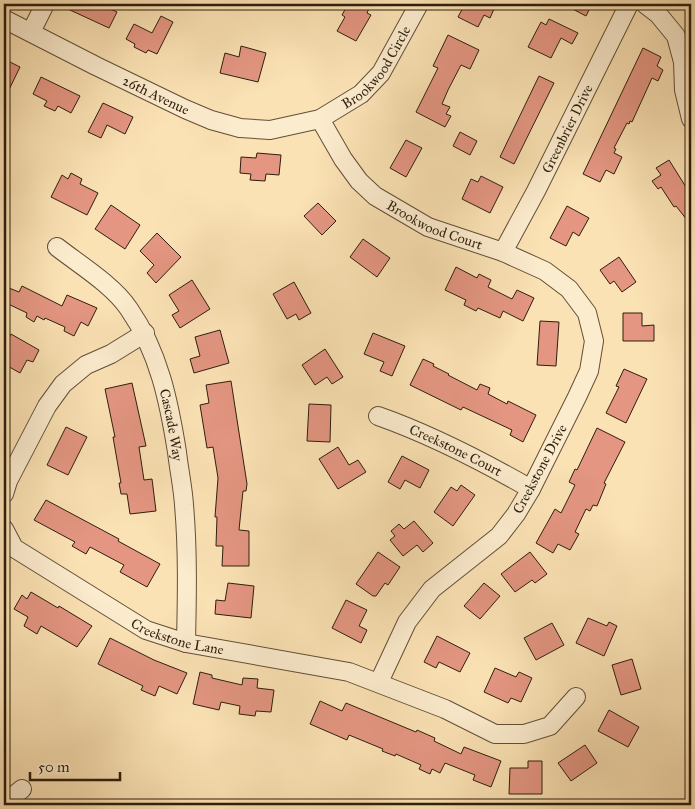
<svg xmlns="http://www.w3.org/2000/svg" width="695" height="809" viewBox="0 0 695 809" font-family="'IM FELL Great Primer',serif">
	<rect width="100%" height="100%" fill="#fbe2b4"/>
	<filter id="stains"><feTurbulence type="fractalNoise" baseFrequency=".004" numOctaves="4"/><feColorMatrix values="0 0 0 0 .2 0 0 0 0 .09 0 0 0 0 .02 0 0 0 .5 -.17"/></filter>
	<radialGradient id="worn" r=".72"><stop offset=".6" stop-color="#630" stop-opacity="0"/><stop offset="1" stop-color="#630" stop-opacity=".3"/></radialGradient>
	<g fill="#e49682" stroke="#2e1e0d">
		<polygon points="57,4 100,4 117,12 109,28"/>
		<polygon points="348,4 371,4 367,13 371,15 356,41 337,31 345,17 342,15"/>
		<polygon points="465,4 489,4 488,6 494,9 490,18 484,15 478,27 458,17"/>
		<polygon points="563,4 592,4 586,16"/>
		<polygon points="161,16 173,22 157,54 148,50 146,53 134,47 135,44 126,39 134,24 152,33"/>
		<polygon points="549,19 578,33 572,44 561,38 551,58 528,47 541,22 546,25"/>
		<polygon points="448,35 479,50 470,69 461,65 448,90 442,104 450,107 446,114 451,116 445,127 416,112 438,68 433,66"/>
		<polygon points="241,46 266,53 258,82 220,73 225,53 239,57"/>
		<polygon points="643,48 661,57 657,66 663,70 658,81 652,78 632,122 630,121 629,124 627,123 614,148 616,149 614,153 622,157 614,174 606,170 600,182 583,174"/>
		<polygon points="4,59 20,67 4,100"/>
		<polygon points="539,76 554,83 514,164 500,157"/>
		<polygon points="41,77 80,96 71,113 58,106 55,111 44,106 47,101 33,94"/>
		<polygon points="103,103 133,117 125,134 107,125 101,138 88,132"/>
		<polygon points="460,132 477,141 470,155 453,146"/>
		<polygon points="406,140 422,148 406,177 390,168"/>
		<polygon points="257,153 281,155 279,175 266,174 265,181 250,180 251,174 240,173 241,157 256,158"/>
		<polygon points="669,160 691,195 691,225 676,206 674,207 661,187 658,189 652,181 661,175 656,168"/>
		<polygon points="71,173 82,179 80,184 98,193 87,215 51,197 62,175 68,179"/>
		<polygon points="481,176 503,187 490,213 462,199 471,179 478,182"/>
		<polygon points="318,203 336,221 322,235 304,216"/>
		<polygon points="111,205 140,225 125,249 95,229"/>
		<polygon points="567,206 589,218 579,236 573,232 566,246 550,238"/>
		<polygon points="157,233 181,257 156,283 147,273 154,265 140,251"/>
		<polygon points="363,239 390,258 377,277 350,257"/>
		<polygon points="619,257 636,282 622,292 614,281 610,284 600,270"/>
		<polygon points="456,267 477,278 479,274 491,280 488,287 512,299 517,290 534,298 523,321 503,311 500,318 478,308 476,311 464,305 466,300 445,290"/>
		<polygon points="192,280 210,309 180,328 172,315 179,311 169,295"/>
		<polygon points="294,282 311,313 299,320 296,314 287,319 273,294"/>
		<polygon points="22,286 62,306 67,295 97,308 88,326 81,322 74,336 64,331 65,327 45,318 44,320 37,316 34,322 26,317 27,313 4,302 4,298 9,288 19,292"/>
		<polygon points="623,313 642,313 642,326 654,325 654,341 623,341"/>
		<polygon points="540,321 559,322 556,366 537,365"/>
		<polygon points="220,330 229,363 194,373 190,359 200,356 195,337"/>
		<polygon points="373,333 405,346 392,376 380,371 384,362 364,354"/>
		<polygon points="11,334 39,350 33,362 27,360 20,373 4,364 4,348"/>
		<polygon points="325,349 343,377 332,384 327,377 315,385 302,365"/>
		<polygon points="423,359 434,364 433,366 449,374 448,375 477,390 480,384 490,388 488,394 507,404 508,401 536,415 523,442 510,435 512,430 463,407 461,410 410,385"/>
		<polygon points="624,369 647,379 626,423 606,413 619,387 616,386"/>
		<polygon points="231,381 247,484 246,491 243,491 239,530 249,531 249,566 222,566 223,546 216,546 217,517 215,517 218,478 213,447 207,448 200,405 209,403 206,385"/>
		<polygon points="132,383 146,446 139,447 144,480 152,479 156,511 130,514 127,494 121,494 119,483 121,483 113,437 115,437 105,389"/>
		<polygon points="309,404 331,405 330,442 307,441"/>
		<polygon points="66,427 87,437 68,475 47,465"/>
		<polygon points="597,428 625,442 604,483 606,484 597,506 593,505 590,511 586,509 575,532 579,534 570,550 558,544 553,553 536,543 555,509 561,513 575,485 569,482 575,469 577,470"/>
		<polygon points="338,447 349,465 358,460 366,472 338,489 319,459"/>
		<polygon points="402,456 429,470 420,488 405,480 400,489 388,482"/>
		<polygon points="461,485 475,495 453,526 434,512 451,487 457,491"/>
		<polygon points="46,500 119,539 118,541 160,564 147,587 120,572 124,565 90,547 86,554 72,546 75,542 34,520"/>
		<polygon points="414,521 433,543 423,552 417,545 403,556 390,540 395,536 391,531 399,524 404,529"/>
		<polygon points="378,552 400,567 388,585 385,583 376,596 373,596 356,584"/>
		<polygon points="530,552 547,574 535,583 532,580 515,592 501,574"/>
		<polygon points="228,583 254,586 251,618 215,614 216,600 225,601"/>
		<polygon points="484,583 500,596 480,619 464,606"/>
		<polygon points="31,592 58,608 59,606 92,626 77,647 41,626 37,634 24,626 28,617 14,609 22,595 27,599"/>
		<polygon points="346,600 367,610 359,626 367,630 361,643 332,628"/>
		<polygon points="588,618 607,626 609,622 617,626 604,656 576,643"/>
		<polygon points="552,623 564,645 536,660 524,638"/>
		<polygon points="437,636 470,653 460,672 439,662 436,668 424,662"/>
		<polygon points="110,638 154,660 187,673 177,694 159,686 155,696 141,690 143,686 98,664"/>
		<polygon points="632,659 641,689 621,695 612,665"/>
		<polygon points="495,668 516,677 519,672 532,678 521,702 511,698 508,703 484,692"/>
		<polygon points="200,672 212,675 212,678 242,685 243,678 258,679 257,688 274,690 271,712 256,711 255,716 239,714 240,706 221,702 219,710 193,704"/>
		<polygon points="320,701 342,711 346,703 416,732 417,730 435,738 434,741 461,754 464,747 501,761 491,787 473,780 475,775 445,763 440,773 432,769 430,774 419,769 421,765 396,754 395,756 382,751 383,749 349,735 347,740 310,724"/>
		<polygon points="609,710 639,727 628,747 598,731"/>
		<polygon points="585,745 597,763 571,781 558,763"/>
		<polygon points="528,761 542,761 542,794 509,794 510,768 528,768"/>
	</g>
	<g fill="none" stroke-linecap="round" stroke-linejoin="round">
		<defs>
			<g id="minor">
				<polyline points="645,4 658,14 676,36 683,62 684,90 691,119"/>
				<path id="s1" d="M4,19l92,47 89,43 26,11 29,8 30,2 50,-11 41,-25 20,-21 38,-69"/>
				<polyline points="31,32 45,4"/>
				<path id="s2" d="M320,119l23,40 16,22 16,15 53,31 75,25 42,19 24,18 18,24 7,28 -5,30 -12,26 -46,92 -15,25 -17,22 -67,53 -25,33 -28,60"/>
				<path id="s3" d="M57,247c23,18 56,38 72,62 30,43 40,93 48,143 2,18 6,36 7,53 4,45 3,92 2,138"/>
				<path id="s4" d="M503,252l33,-61 93,-187"/>
				<path id="s5" d="M378,416c54,19 104,45 153,73"/>
				<polyline points="4,494 8,481 47,406 63,384 86,365 111,354 145,333"/>
				<path id="s6" d="M4,529l10,19 132,82 40,13 163,29 96,37 50,25h29l26,-8 26,-29"/>
				<polyline points="4,804 22,789"/>
			</g>
		</defs>
		<use href="#minor" stroke="#614f37" stroke-width="20"/>
		<use href="#minor" stroke="#fcecce" stroke-width="18"/>
	</g>
	<g text-anchor="middle" dominant-baseline="central" stroke-width="5" stroke-linejoin="round" paint-order="stroke">
		<g font-size="14" fill="#2e1e0d" stroke="#fcecce">
			<text stroke="none"><textPath href="#s1" startOffset="420">Brookwood Circle</textPath></text>
			<text stroke="none"><textPath href="#s1" startOffset="170">26th Avenue</textPath></text>
			<text stroke="none"><textPath href="#s4" startOffset="139">Greenbrier Drive</textPath></text>
			<text stroke="none"><textPath href="#s2" startOffset="162">Brookwood Court</textPath></text>
			<text stroke="none"><textPath href="#s3" startOffset="220">Cascade Way</textPath></text>
			<text stroke="none"><textPath href="#s5" startOffset="85">Creekstone Court</textPath></text>
			<text transform="translate(540 469) rotate(-62)">Creekstone Drive</text>
			<text stroke="none"><textPath href="#s6" startOffset="209">Creekstone Lane</textPath></text>
		</g>
	</g>
	<rect width="695" height="809" fill="none" stroke="#fbe2b4" stroke-width="20"/>
	<rect x="5" y="5" width="685" height="799" fill="none" stroke="#2e1e0d" stroke-width="2.5"/>
	<rect x="10" y="10" width="675" height="789" fill="none" stroke="#2e1e0d"/>
	<path d="M30 772v8h90v-8" fill="none" stroke="#2e1e0d" stroke-width="2.5"/>
	<text x="38" y="772" font-size="15" fill="#2e1e0d" stroke="#fcecce" stroke-width="4" paint-order="stroke">50 m</text>
	<rect width="100%" height="100%" filter="url(#stains)"/>
	<rect width="100%" height="100%" fill="url(#worn)"/>
</svg>
